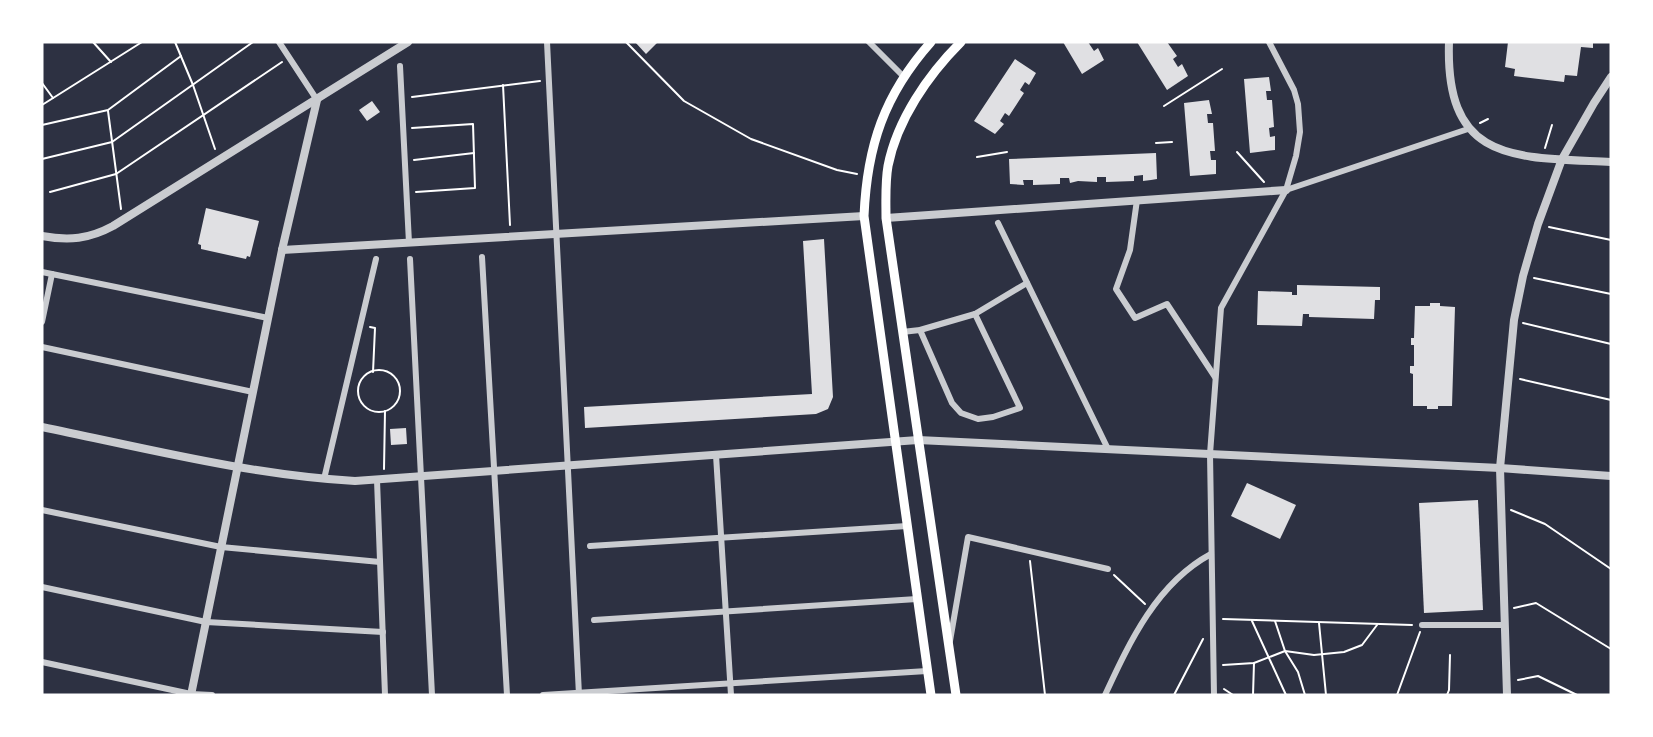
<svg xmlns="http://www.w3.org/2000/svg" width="1653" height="737" viewBox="0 0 1653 737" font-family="'Libre Baskerville',serif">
	<rect width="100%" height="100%" fill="#2d3142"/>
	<g fill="#e0e0e3">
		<polygon points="635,42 658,42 646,54"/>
		<polygon points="1063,42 1088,42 1094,51 1098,48 1104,60 1082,74"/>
		<polygon points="1137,42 1167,42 1177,56 1173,59 1178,67 1182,64 1188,76 1167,90"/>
		<polygon points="1508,42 1593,42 1593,48 1581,47 1577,76 1565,75 1564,82 1514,76 1515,69 1505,67"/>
		<polygon points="1015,59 1036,73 1029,85 1025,82 1020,90 1024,93 1009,116 1005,113 1000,121 1004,124 995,134 974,121"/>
		<polygon points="1269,77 1271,91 1266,91 1267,100 1272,100 1274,127 1269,128 1270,137 1275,136 1275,150 1250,153 1244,79"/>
		<polygon points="1209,100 1212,114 1207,114 1208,123 1213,123 1215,151 1210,151 1211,160 1216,160 1216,174 1190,176 1184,103"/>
		<polygon points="372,101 380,112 367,121 359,110"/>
		<polygon points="1156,153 1157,179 1151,180 1143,181 1143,175 1134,176 1134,181 1106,182 1106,177 1097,177 1097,182 1078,181 1070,183 1069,178 1060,178 1060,184 1033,185 1033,180 1023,180 1024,185 1010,184 1009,159"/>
		<polygon points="206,208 259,221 250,257 247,256 246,259 201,249 201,245 198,244"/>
		<polygon points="824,239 833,397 828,409 816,414 585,428 584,407 812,394 803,241"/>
		<polygon points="1297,285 1380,287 1380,300 1375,300 1374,319 1309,317 1309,314 1303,314 1302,326 1257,325 1258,291 1292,292 1292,295 1297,295"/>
		<polygon points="1430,303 1440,303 1440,306 1455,307 1452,406 1438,406 1438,409 1427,409 1427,406 1413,406 1413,374 1410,373 1410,366 1414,366 1414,345 1411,345 1411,338 1414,338 1415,306 1430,306"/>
		<polygon points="406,428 407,444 391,445 390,429"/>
		<polygon points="1247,483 1296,505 1280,539 1231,516"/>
		<polygon points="1478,500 1483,610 1424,613 1419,503"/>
	</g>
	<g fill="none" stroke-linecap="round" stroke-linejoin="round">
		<g stroke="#fff" stroke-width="2">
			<polyline points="93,42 111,62"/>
			<polyline points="175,42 193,85 215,149"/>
			<polyline points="626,42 684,101 751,139 837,170 857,174"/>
			<polyline points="42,83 53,98"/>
			<polyline points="503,85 510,225"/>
			<polyline points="412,97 540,81"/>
			<polyline points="42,105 142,42"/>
			<polyline points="1164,106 1222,69"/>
			<polyline points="108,111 121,209"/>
			<polyline points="1480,123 1488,119"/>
			<polyline points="42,125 108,110 181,56"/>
			<polyline points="412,128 473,124 475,188 416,192"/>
			<polyline points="1156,143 1172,142"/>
			<polyline points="1545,148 1552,125"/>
			<polyline points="1237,152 1264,182"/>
			<polyline points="977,157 1007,152"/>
			<polyline points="42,159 112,142 253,42"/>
			<polyline points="414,160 474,153"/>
			<polyline points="50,192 116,174 282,62"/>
			<polyline points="1549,227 1611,240"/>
			<polyline points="1534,278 1611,294"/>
			<polyline points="1523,323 1611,344"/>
			<polyline points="370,327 375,328 373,372"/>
			<circle cx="379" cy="391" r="21"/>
			<polyline points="1520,379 1611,400"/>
			<polyline points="384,469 385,411"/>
			<polyline points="1511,510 1545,524 1611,569"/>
			<polyline points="1030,561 1045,695"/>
			<polyline points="1114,575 1145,604"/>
			<polyline points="1514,608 1536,603 1611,649"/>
			<polyline points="1223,619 1412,625"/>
			<polyline points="1252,621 1286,695"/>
			<polyline points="1275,621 1285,651 1298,672 1305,695"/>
			<polyline points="1319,623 1326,695"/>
			<polyline points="1223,665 1254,663 1285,651 1314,655 1344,652 1362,645 1377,625"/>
			<polyline points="1518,680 1538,676 1577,695"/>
			<polyline points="1224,689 1233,695"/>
			<polyline points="1174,695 1203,639"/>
			<polyline points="1253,695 1254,663"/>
			<polyline points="1397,695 1420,632"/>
			<polyline points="1447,695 1449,690 1450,655"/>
		</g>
		<g stroke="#caccd0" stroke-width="6">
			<polyline points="279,42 317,100"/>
			<polyline points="547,42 579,695"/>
			<polyline points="869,42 904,77"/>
			<polyline points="400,66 409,243"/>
			<polyline points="1286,190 1468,129"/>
			<polyline points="1137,200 1130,250 1116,289 1135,318 1167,304 1215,377"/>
			<polyline points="998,223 1108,449"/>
			<polyline points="482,257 507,695"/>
			<polyline points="410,259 432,695"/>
			<polyline points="42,272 268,318"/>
			<polyline points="42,322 52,274"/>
			<polyline points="920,330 952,403 961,413 978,419 993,417 1020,408 975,314"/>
			<polyline points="902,332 920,330 975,314 1027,283"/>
			<polyline points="42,347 253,392"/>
			<polyline points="716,455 731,695"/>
			<polyline points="324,479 376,259"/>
			<polyline points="377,480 385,695"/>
			<polyline points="42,510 221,547 380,562"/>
			<polyline points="590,546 907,526"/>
			<polyline points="42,587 206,622 383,632"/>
			<polyline points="594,620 917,599"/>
			<polyline points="1422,625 1503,625"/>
			<polyline points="950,641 968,537 1108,569"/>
			<polyline points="42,662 191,694 212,695"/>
			<polyline points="543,695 927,671"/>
			<path d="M1105,695c25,-54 52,-112 106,-141"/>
			<polyline points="1214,695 1210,454 1221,308 1286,190 1296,156 1300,132 1298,104 1294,90 1269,42"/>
		</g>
		<g stroke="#caccd0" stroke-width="8">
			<path d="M1449,42c-4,122 66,115 162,120"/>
			<polyline points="886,218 1286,190"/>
			<path d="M42,236c27,5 47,3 71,-10l295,-184"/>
			<polyline points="282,250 864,216"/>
			<path d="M42,427c103,21 208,48 313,54l563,-41 582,28 111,8"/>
			<polyline points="191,695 282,250 317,100"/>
			<polyline points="1507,695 1500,468 1514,320 1523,276 1538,224 1562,159 1594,103 1611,77"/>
		</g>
		<g stroke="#fff" stroke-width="9">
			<path d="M931,695l-67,-479c3,-70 20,-121 67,-174"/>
			<path d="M956,695l-70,-477c0,-17 -1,-35 2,-52 9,-46 40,-91 73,-124"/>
		</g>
	</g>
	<rect width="1653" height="737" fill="none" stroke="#ffffff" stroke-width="87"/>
</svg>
